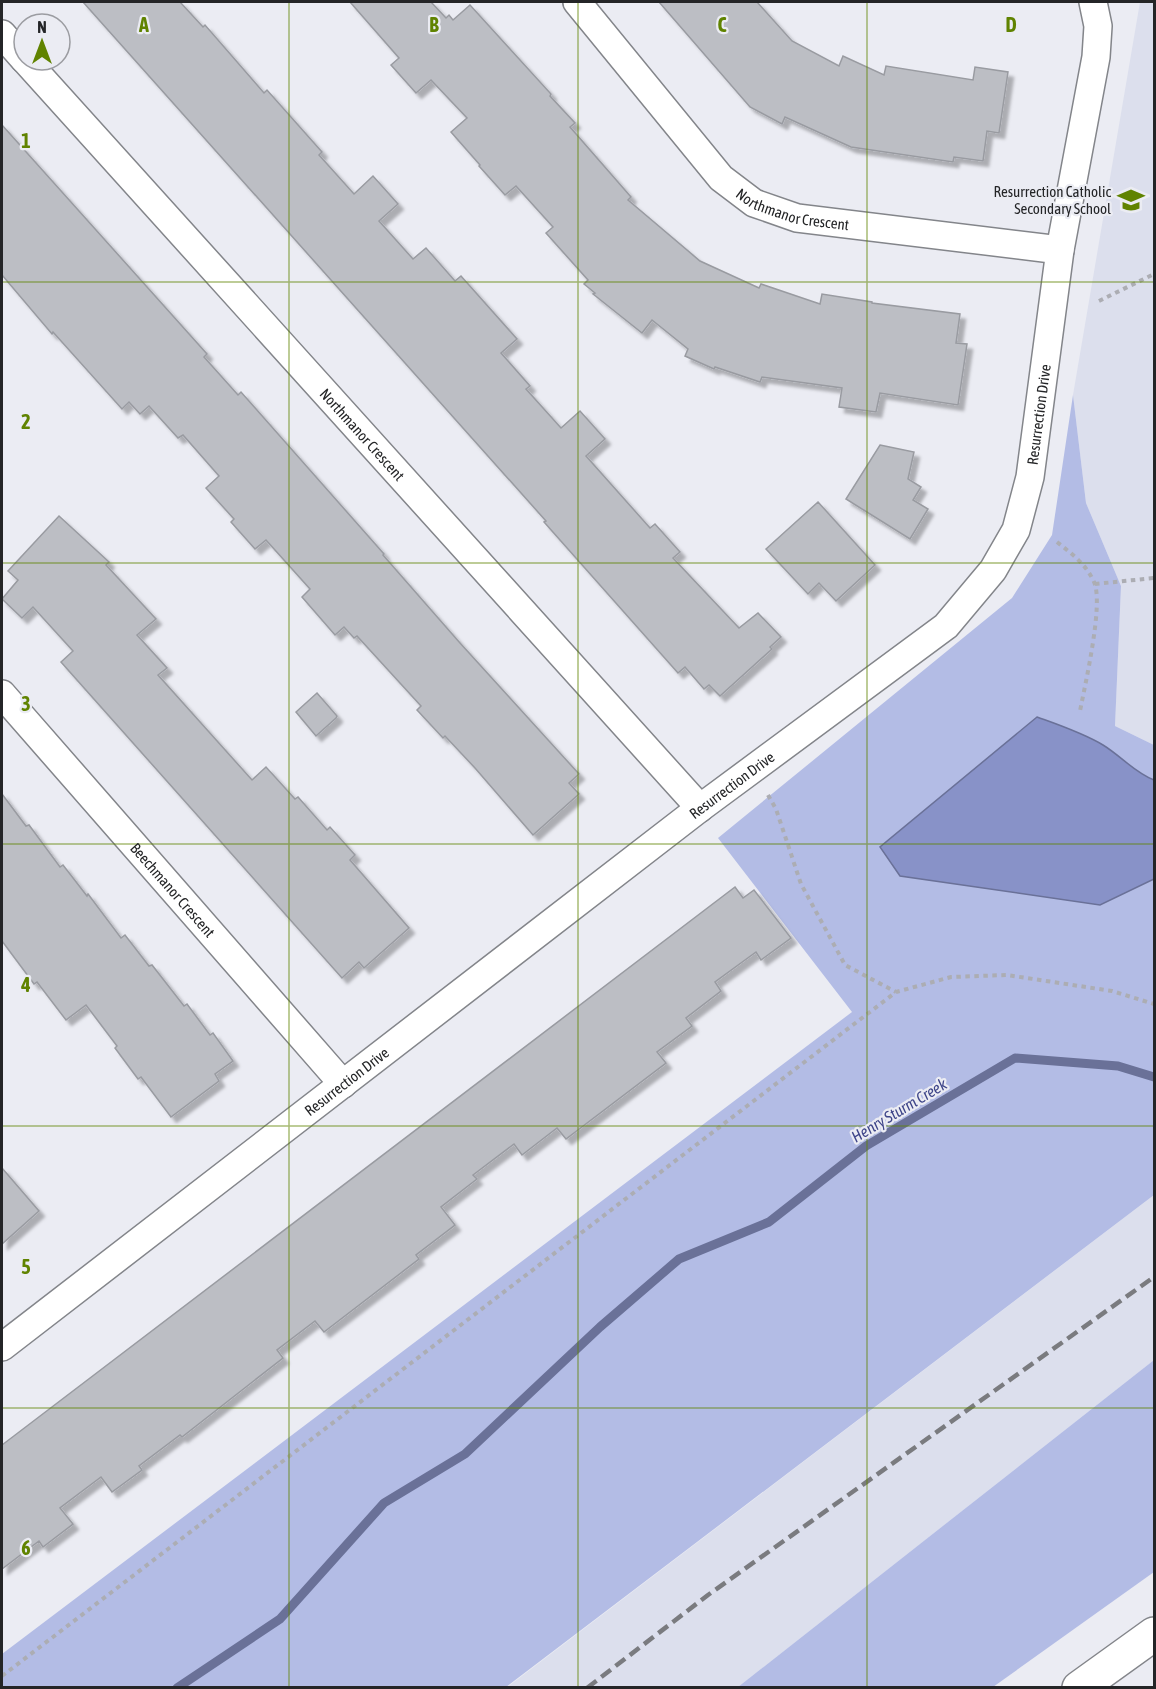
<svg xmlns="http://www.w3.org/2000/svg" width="1156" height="1689" viewBox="0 0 1156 1689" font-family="'Asap Condensed',sans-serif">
	<defs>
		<filter id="shadow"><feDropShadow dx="5.5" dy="5.5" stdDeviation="1.5" flood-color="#0004"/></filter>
	</defs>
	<rect width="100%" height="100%" fill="#ebecf3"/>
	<g fill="#dcdfed">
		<polygon points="1140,2 1154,2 1154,745 1115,726 1121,586 1086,503 1073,395"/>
		<polygon points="1154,1195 1154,1360 738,1687 506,1688"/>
	</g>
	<g fill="#b3bce5">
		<polygon points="1073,395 1086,503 1121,586 1115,726 1154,745 1154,1195 506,1687 2,1688 2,1654 852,1012 718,838 1012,598 1052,535"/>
		<polygon points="1154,1360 1154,1572 993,1687 738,1687"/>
	</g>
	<path fill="#8892c8" stroke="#6a7198" stroke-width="1.5" d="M1037,717c22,8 46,16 66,28 18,11 32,28 51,35v99l-54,26 -200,-29 -20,-29z"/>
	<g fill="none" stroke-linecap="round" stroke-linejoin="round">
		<polyline stroke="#6a7198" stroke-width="9" points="177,1688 280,1619 384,1503 465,1454 600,1327 679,1259 769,1222 866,1146 1015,1058 1118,1066 1154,1077"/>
	</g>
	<g fill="#bcbec4" stroke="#999ba1" stroke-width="1.5" filter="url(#shadow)">
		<polygon points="83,2 180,2 203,27 205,25 264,93 267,90 322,152 319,155 354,194 373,176 398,204 379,221 413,259 426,248 455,281 461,276 517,339 501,353 530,386 526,389 561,428 580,411 605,439 586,456 650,528 655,524 680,552 673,558 739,628 758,613 781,637 770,647 772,649 720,696 709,685 704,689 685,667 678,673 544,522 546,521"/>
		<polygon points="350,2 431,2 446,18 449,15 453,20 470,5 551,94 550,96 575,123 570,127 631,197 628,200 700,261 759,288 761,284 820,304 822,294 872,302 872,303 960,314 956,343 967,344 958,405 880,393 876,412 839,407 842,388 762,377 760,382 715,367 714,369 685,356 688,349 652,320 642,333 593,294 595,293 584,284 588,280 546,233 553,227 516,186 505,195 479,166 480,165 451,132 467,118 431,80 416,93 391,65 399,58"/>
		<polygon points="659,2 757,2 792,41 839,66 843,56 884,75 886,66 973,80 975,67 1008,72 999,133 987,131 983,161 954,157 953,162 851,147 785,117 782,124 750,107"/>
		<polygon points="2,125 207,354 204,357 238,395 241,392 384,554 383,555 460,643 579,774 569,783 579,794 533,835 475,768 445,736 443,738 417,710 421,706 357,636 354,638 344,627 335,635 302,597 310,589 266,540 255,549 231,522 234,519 206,488 219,476 183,435 178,438 149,406 140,414 129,402 122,409 53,332 52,334 2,275"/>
		<polygon points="880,445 914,452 908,479 921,487 913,500 928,509 910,539 846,499"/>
		<polygon points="818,502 875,565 836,601 819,583 808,594 766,549"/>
		<polygon points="59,516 109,562 106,565 156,619 137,635 167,668 158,675 252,780 266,767 295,799 298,797 327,830 330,827 355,855 350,860 409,928 364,968 359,962 342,978 61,662 73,651 33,607 22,618 2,599 18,580 8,571"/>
		<polygon points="317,693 337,716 336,718 316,736 296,712"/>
		<polygon points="2,794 26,826 29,825 60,867 63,865 87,896 88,894 121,938 125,935 149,966 152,965 184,1006 187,1004 210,1035 213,1033 233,1061 215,1074 219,1081 171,1117 141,1077 138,1079 115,1048 117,1046 86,1005 66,1020 37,982 34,984 2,941"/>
		<polygon points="735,887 743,898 754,890 791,938 761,960 756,952 715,982 721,991 686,1018 692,1026 657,1052 666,1063 566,1139 557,1128 522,1155 514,1144 473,1175 477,1179 441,1207 455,1225 416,1255 419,1259 324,1332 315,1321 277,1350 283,1358 182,1437 180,1435 139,1466 142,1470 112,1492 101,1477 60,1508 73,1524 43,1547 39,1541 2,1569 2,1445"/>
		<polygon points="2,1168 39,1211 2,1244"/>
	</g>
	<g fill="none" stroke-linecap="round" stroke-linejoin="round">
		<defs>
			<g id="street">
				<path id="s1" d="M577,2l144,176 33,25 43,15 263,32"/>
				<polyline points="2,34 24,59"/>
				<path id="s2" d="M25,60l675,748"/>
				<path id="s3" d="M2,694l341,390"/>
				<path id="s4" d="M2,1347l698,-539 246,-182 47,-56 23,-40 14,-53 30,-227 36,-193 2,-31 -5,-24"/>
			</g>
			<polyline id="secondary" points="1079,1688 1154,1634"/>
		</defs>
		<use href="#street" stroke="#83858a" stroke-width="30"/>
		<use href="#secondary" stroke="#83858a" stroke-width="36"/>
		<g stroke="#acadb3" stroke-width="4" stroke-dasharray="4.5 4.5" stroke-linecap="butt">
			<polyline points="1099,301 1154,274"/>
			<path d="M1057,542c15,12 29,22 37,40 10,21 -9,103 -14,129"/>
			<polyline points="1095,584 1154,578"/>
			<polyline points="768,795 776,809 801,884 845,965 896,992"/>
			<polyline points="2,1676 896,992 951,977 1007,975 1112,991 1154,1004"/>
		</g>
		<use href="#street" stroke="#fff" stroke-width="27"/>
		<use href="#secondary" stroke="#fff" stroke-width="33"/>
		<polyline stroke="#7a7b7f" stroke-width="4.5" stroke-dasharray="12 6" stroke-linecap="butt" points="587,1688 708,1595 1154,1277"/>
	</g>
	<path fill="none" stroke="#608300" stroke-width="1.5" stroke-opacity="0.55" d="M289,2v1686M578,2v1686M867,2v1686M2,282h1152M2,563h1152M2,844h1152M2,1126h1152M2,1408h1152"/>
	<defs>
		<symbol id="school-bare" viewBox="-9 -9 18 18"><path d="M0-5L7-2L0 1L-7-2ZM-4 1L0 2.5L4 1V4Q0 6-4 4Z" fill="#608300" stroke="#ebecf3" stroke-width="2.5" paint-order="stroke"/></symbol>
	</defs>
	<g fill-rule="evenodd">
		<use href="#school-bare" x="1112" y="181" width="38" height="38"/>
	</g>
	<g text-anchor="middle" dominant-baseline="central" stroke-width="4.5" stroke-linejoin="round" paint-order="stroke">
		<g font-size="15" fill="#242527" stroke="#ebecf3" text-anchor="end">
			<text x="1111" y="191">Resurrection Catholic<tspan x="1111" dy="17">Secondary School</tspan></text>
		</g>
		<g font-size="15" fill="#242527" stroke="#ebecf3">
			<text stroke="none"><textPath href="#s1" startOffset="308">Northmanor Crescent</textPath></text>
			<text stroke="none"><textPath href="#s4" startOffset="1425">Resurrection Drive</textPath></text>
			<text stroke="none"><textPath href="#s2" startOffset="504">Northmanor Crescent</textPath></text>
			<text stroke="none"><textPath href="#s4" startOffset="921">Resurrection Drive</textPath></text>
			<text stroke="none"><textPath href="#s3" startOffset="260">Beechmanor Crescent</textPath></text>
			<text stroke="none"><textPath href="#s4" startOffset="435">Resurrection Drive</textPath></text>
		</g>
		<g font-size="16" font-style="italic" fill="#3e4589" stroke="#ebecf3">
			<text transform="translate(899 1110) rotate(-31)">Henry Sturm Creek</text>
		</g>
	</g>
	<g font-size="20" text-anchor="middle" font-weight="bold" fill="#608300" stroke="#ebecf3" stroke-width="4.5" stroke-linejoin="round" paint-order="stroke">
		<text x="144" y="32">A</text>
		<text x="434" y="32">B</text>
		<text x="722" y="32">C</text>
		<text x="1011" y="32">D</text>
		<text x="26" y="148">1</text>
		<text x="26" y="429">2</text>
		<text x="26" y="711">3</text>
		<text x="26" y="992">4</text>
		<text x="26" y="1274">5</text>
		<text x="26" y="1555">6</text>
	</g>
	<rect width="1156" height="1689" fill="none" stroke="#242527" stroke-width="6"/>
	<g transform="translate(42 42)"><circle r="28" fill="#ebecf3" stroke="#9b9ca1" stroke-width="1.5"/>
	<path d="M0-4.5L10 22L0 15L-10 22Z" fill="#608300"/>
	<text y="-9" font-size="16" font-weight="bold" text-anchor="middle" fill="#242527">N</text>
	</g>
</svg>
